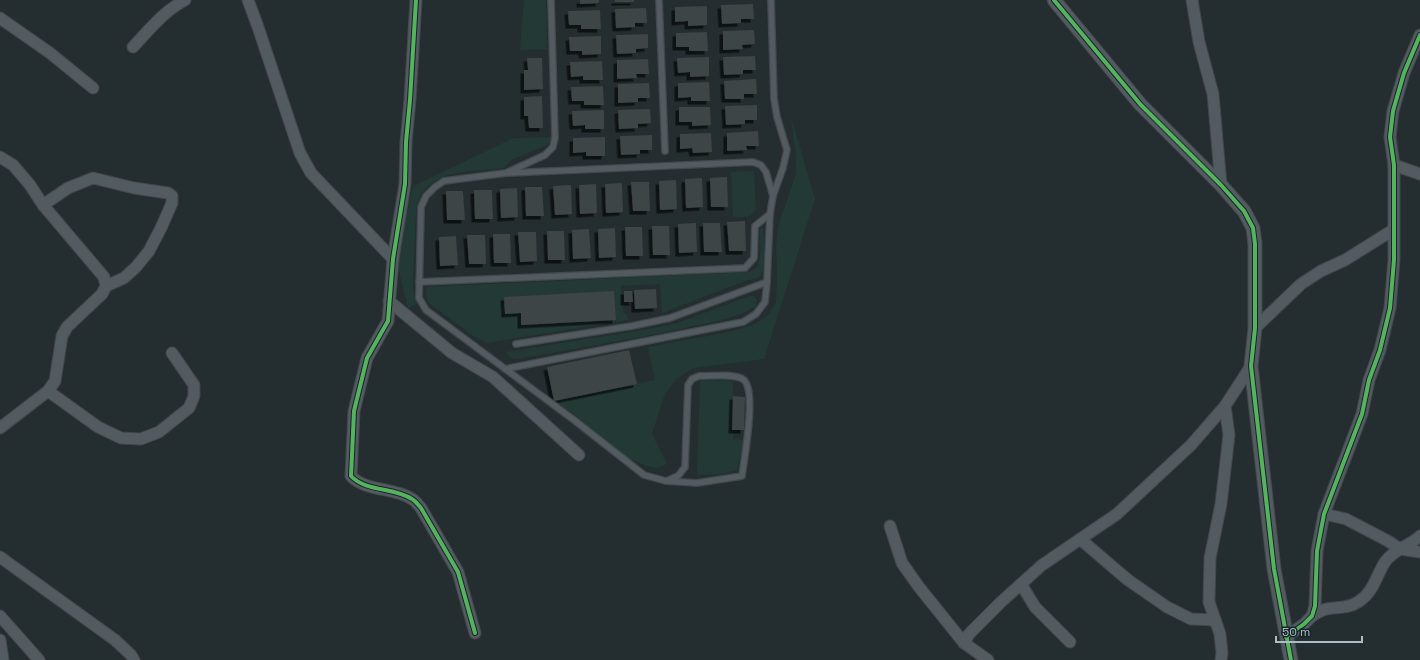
<svg xmlns="http://www.w3.org/2000/svg" width="1420" height="660" viewBox="0 0 1420 660" font-family="'Space Grotesk',sans-serif">
	<defs>
		<filter id="shadow"><feDropShadow dx="-3.5" dy="3.5" stdDeviation="0" flood-color="#0009"/></filter>
	</defs>
	<rect width="100%" height="100%" fill="#242d30"/>
	<g fill="#233935">
		<polygon points="524,0 546,0 547,49 520,50"/>
		<polygon points="791,117 815,199 764,359 694,368 677,378 665,394 652,434 667,464 657,468 646,466 626,457 573,413 554,401 655,380 648,347 729,332 753,325 768,315 776,303 777,272 776,247 778,227 796,174 796,158"/>
		<path d="M551,137v4l-4,4 -36,15 -7,8c-33,4 -80,0 -88,42l-3,78 4,16 -9,4 -11,-44 15,-75 4,-4 97,-47z"/>
		<path d="M754,171l2,37c-3,11 -14,9 -23,9l-2,-45z"/>
		<path d="M760,229h3c0,10 4,40 -3,47 -3,4 -7,3 -12,4l-86,33 -2,-29 -39,2 2,27 4,1 1,6 -141,23 -15,-8 -42,-31 -4,-8 1,-9 319,-15c4,-1 8,-2 11,-5 5,-7 3,-29 3,-38z"/>
		<path d="M750,296h4l3,4 -1,6c-22,14 -49,17 -75,23 -54,11 -109,20 -164,30l-7,-1 -4,-6 142,-23 26,-5z"/>
		<polygon points="700,380 733,381 732,430 734,430 733,439 745,440 737,470 721,474 697,475"/>
	</g>
	<g fill="#3c4447" filter="url(#shadow)">
		<polygon points="580,0 599,0 599,3 580,4"/>
		<rect x="615" y="0" width="19" height="2"/>
		<polygon points="753,4 754,19 741,19 741,23 722,24 721,5"/>
		<polygon points="707,6 707,25 688,26 688,21 675,22 675,7"/>
		<polygon points="646,8 647,23 635,23 635,27 616,28 615,9"/>
		<polygon points="600,10 601,29 581,29 581,25 569,25 568,11"/>
		<polygon points="754,30 755,44 742,45 743,49 723,50 723,31"/>
		<polygon points="707,32 708,51 689,51 689,47 676,47 676,33"/>
		<polygon points="648,34 648,48 636,49 636,53 617,54 616,35"/>
		<polygon points="601,36 601,54 582,55 582,51 570,51 569,37"/>
		<polygon points="755,56 756,70 743,70 743,74 724,75 723,57"/>
		<polygon points="709,57 709,76 690,77 690,72 678,73 677,58"/>
		<polygon points="527,58 542,58 543,89 524,90 524,70 528,70"/>
		<polygon points="648,59 649,74 636,74 637,78 617,79 617,60"/>
		<polygon points="602,61 603,80 583,80 583,76 571,77 570,62"/>
		<polygon points="756,79 757,94 744,94 744,99 725,99 724,81"/>
		<polygon points="709,82 710,101 691,101 691,97 678,98 678,83"/>
		<polygon points="649,83 650,98 638,98 638,102 618,103 618,84"/>
		<polygon points="603,86 604,105 584,105 584,101 572,101 571,87"/>
		<polygon points="542,96 543,128 529,128 528,116 524,116 524,97"/>
		<polygon points="757,105 757,120 745,120 745,124 726,125 725,106"/>
		<polygon points="679,107 710,107 711,125 692,126 692,122 679,122"/>
		<polygon points="650,109 651,123 638,124 638,128 619,129 618,110"/>
		<polygon points="604,110 604,129 585,129 585,125 573,126 572,111"/>
		<polygon points="758,131 759,146 746,146 747,150 727,151 727,133"/>
		<polygon points="711,133 712,152 693,153 692,148 680,149 680,134"/>
		<polygon points="652,135 652,150 640,150 640,154 621,155 620,136"/>
		<polygon points="605,137 605,156 586,156 586,152 573,153 573,138"/>
		<polygon points="727,177 728,207 711,207 710,178"/>
		<polygon points="702,178 703,207 686,208 685,179"/>
		<polygon points="676,180 677,209 660,210 659,181"/>
		<polygon points="631,182 649,182 650,211 633,211"/>
		<polygon points="622,183 623,212 606,213 605,184"/>
		<polygon points="596,184 597,213 580,214 579,185"/>
		<polygon points="571,185 572,214 555,215 553,186"/>
		<polygon points="525,187 542,187 544,216 526,216"/>
		<polygon points="517,188 518,217 501,218 500,189"/>
		<polygon points="474,190 492,190 493,219 475,219"/>
		<polygon points="446,191 463,191 465,220 447,220"/>
		<polygon points="745,221 746,251 729,251 727,222"/>
		<polygon points="696,223 697,252 679,253 678,224"/>
		<polygon points="703,223 720,223 722,252 704,252"/>
		<polygon points="652,226 669,226 670,255 653,255"/>
		<polygon points="625,227 642,227 643,256 626,256"/>
		<polygon points="615,228 616,257 599,258 598,229"/>
		<polygon points="589,229 591,258 573,259 572,230"/>
		<polygon points="547,231 564,231 565,260 548,260"/>
		<polygon points="518,232 536,232 537,261 520,262"/>
		<polygon points="493,234 510,234 511,263 494,263"/>
		<polygon points="467,235 485,235 486,264 469,264"/>
		<polygon points="456,236 458,265 440,266 439,237"/>
		<polygon points="656,289 657,308 635,309 634,290"/>
		<polygon points="614,291 616,320 521,325 521,313 505,314 504,297"/>
		<polygon points="624,291 632,291 633,302 624,302"/>
		<polygon points="629,350 637,384 554,401 547,367"/>
		<polygon points="733,396 745,397 744,430 732,430"/>
	</g>
	<g fill="none" stroke-linecap="round" stroke-linejoin="round">
		<defs>
			<g id="service">
				<polyline points="659,0 665,151"/>
				<polyline points="508,172 545,155 553,147 555,137 551,0"/>
				<polyline points="419,282 745,268 754,258 755,226 770,214"/>
				<polyline points="516,344 632,326 670,318 767,282"/>
				<polyline points="505,369 743,322 756,314 765,302 767,282 770,214 773,196 783,168 787,150 777,117 774,99 771,0"/>
				<path d="M699,376c11,0 37,-3 45,4 13,12 0,79 -2,96l-45,7 -31,-2 12,-5 7,-9 3,-82 4,-6z"/>
				<polyline points="666,481 644,475 574,420 426,310 419,298 421,207 426,196 435,187 444,181 506,173 753,162 761,165 766,172 773,196"/>
			</g>
			<g id="minor">
				<polyline points="248,0 258,27 300,153 311,173 393,259"/>
				<path d="M416,0l-6,100 -4,42 -1,42 -12,75 -5,62 -21,37 -13,53 -3,65c15,16 43,11 61,23 4,2 6,6 9,9l37,64 17,61"/>
				<polyline points="1192,0 1199,42 1213,94 1221,185"/>
				<polyline points="0,18 50,53 93,88"/>
				<path d="M133,47c16,-17 31,-36 52,-47"/>
				<polyline points="0,157 13,165 30,185 43,205 104,277 106,286"/>
				<polyline points="1394,165 1420,174"/>
				<polyline points="389,301 452,353 493,377 579,455"/>
				<polyline points="1255,328 1301,284 1321,271 1345,260 1393,230"/>
				<polyline points="48,391 98,427 121,438 141,439 159,432 189,408 194,396 194,385 172,353"/>
				<polyline points="0,428 48,391 55,381 62,336 67,327 102,294 106,286 124,278 136,267 149,251 161,228 172,203 172,196 168,193 134,188 93,178 68,188 43,205"/>
				<polyline points="1324,514 1346,519 1388,541 1400,549 1420,552"/>
				<polyline points="890,526 902,563 919,587 964,643 988,660"/>
				<polyline points="1080,539 1128,580 1167,607 1191,619 1215,620"/>
				<polyline points="0,557 115,640 131,655 134,660"/>
				<polyline points="1021,584 1035,607 1070,642"/>
				<polyline points="0,616 39,660"/>
				<path d="M1312,616c3,-2 7,-4 11,-6 12,-4 23,0 35,-8 16,-10 18,-26 27,-40 8,-12 24,-16 35,-26"/>
				<polyline points="1286,637 1304,624 1312,616 1315,606 1317,551 1324,514 1362,414 1369,380 1380,350 1390,308 1394,260 1394,165 1390,137 1393,111 1404,73 1420,35"/>
				<polyline points="0,640 3,660"/>
				<polyline points="964,643 969,634 1001,602 1042,565 1117,514 1191,445 1225,406 1251,366"/>
				<polyline points="1221,660 1222,653 1220,634 1209,602 1210,558 1221,504 1229,435 1225,406"/>
			</g>
			<polyline id="tertiary" points="1054,0 1140,104 1221,185 1244,211 1253,228 1255,244 1255,328 1251,366 1274,569 1291,660"/>
		</defs>
		<use href="#service" stroke="#42484b" stroke-width="8"/>
		<use href="#minor" stroke="#42484b" stroke-width="13"/>
		<use href="#tertiary" stroke="#42484b" stroke-width="15"/>
		<use href="#service" stroke="#525b60" stroke-width="5.5"/>
		<use href="#minor" stroke="#525b60" stroke-width="11"/>
		<use href="#tertiary" stroke="#525b60" stroke-width="13"/>
		<defs>
			<g id="cycleway">
				<path d="M416,0l-6,100 -4,42 -1,42 -12,75 -5,62 -21,37 -13,53 -3,65c15,16 43,11 61,23 4,2 6,6 9,9l37,64 17,61"/>
				<polyline points="1054,0 1140,104 1221,185 1244,211 1253,228 1255,244 1255,328 1251,366 1274,569 1291,660"/>
				<polyline points="1286,637 1304,624 1312,616 1315,606 1317,551 1324,514 1362,414 1369,380 1380,350 1390,308 1394,260 1394,165 1390,137 1393,111 1404,73 1420,35"/>
			</g>
		</defs>
		<use href="#cycleway" stroke="#17252b" stroke-width="6"/>
		<use href="#cycleway" stroke="#56b35d" stroke-width="4"/>
	</g>
	<path d="M1276 636v6h86v-6" fill="none" stroke="#abbcc4" stroke-width="2"/>
	<text x="1282" y="636" font-size="12" fill="#abbcc4" stroke="#17252b" stroke-width="3" paint-order="stroke">50 m</text>
</svg>
